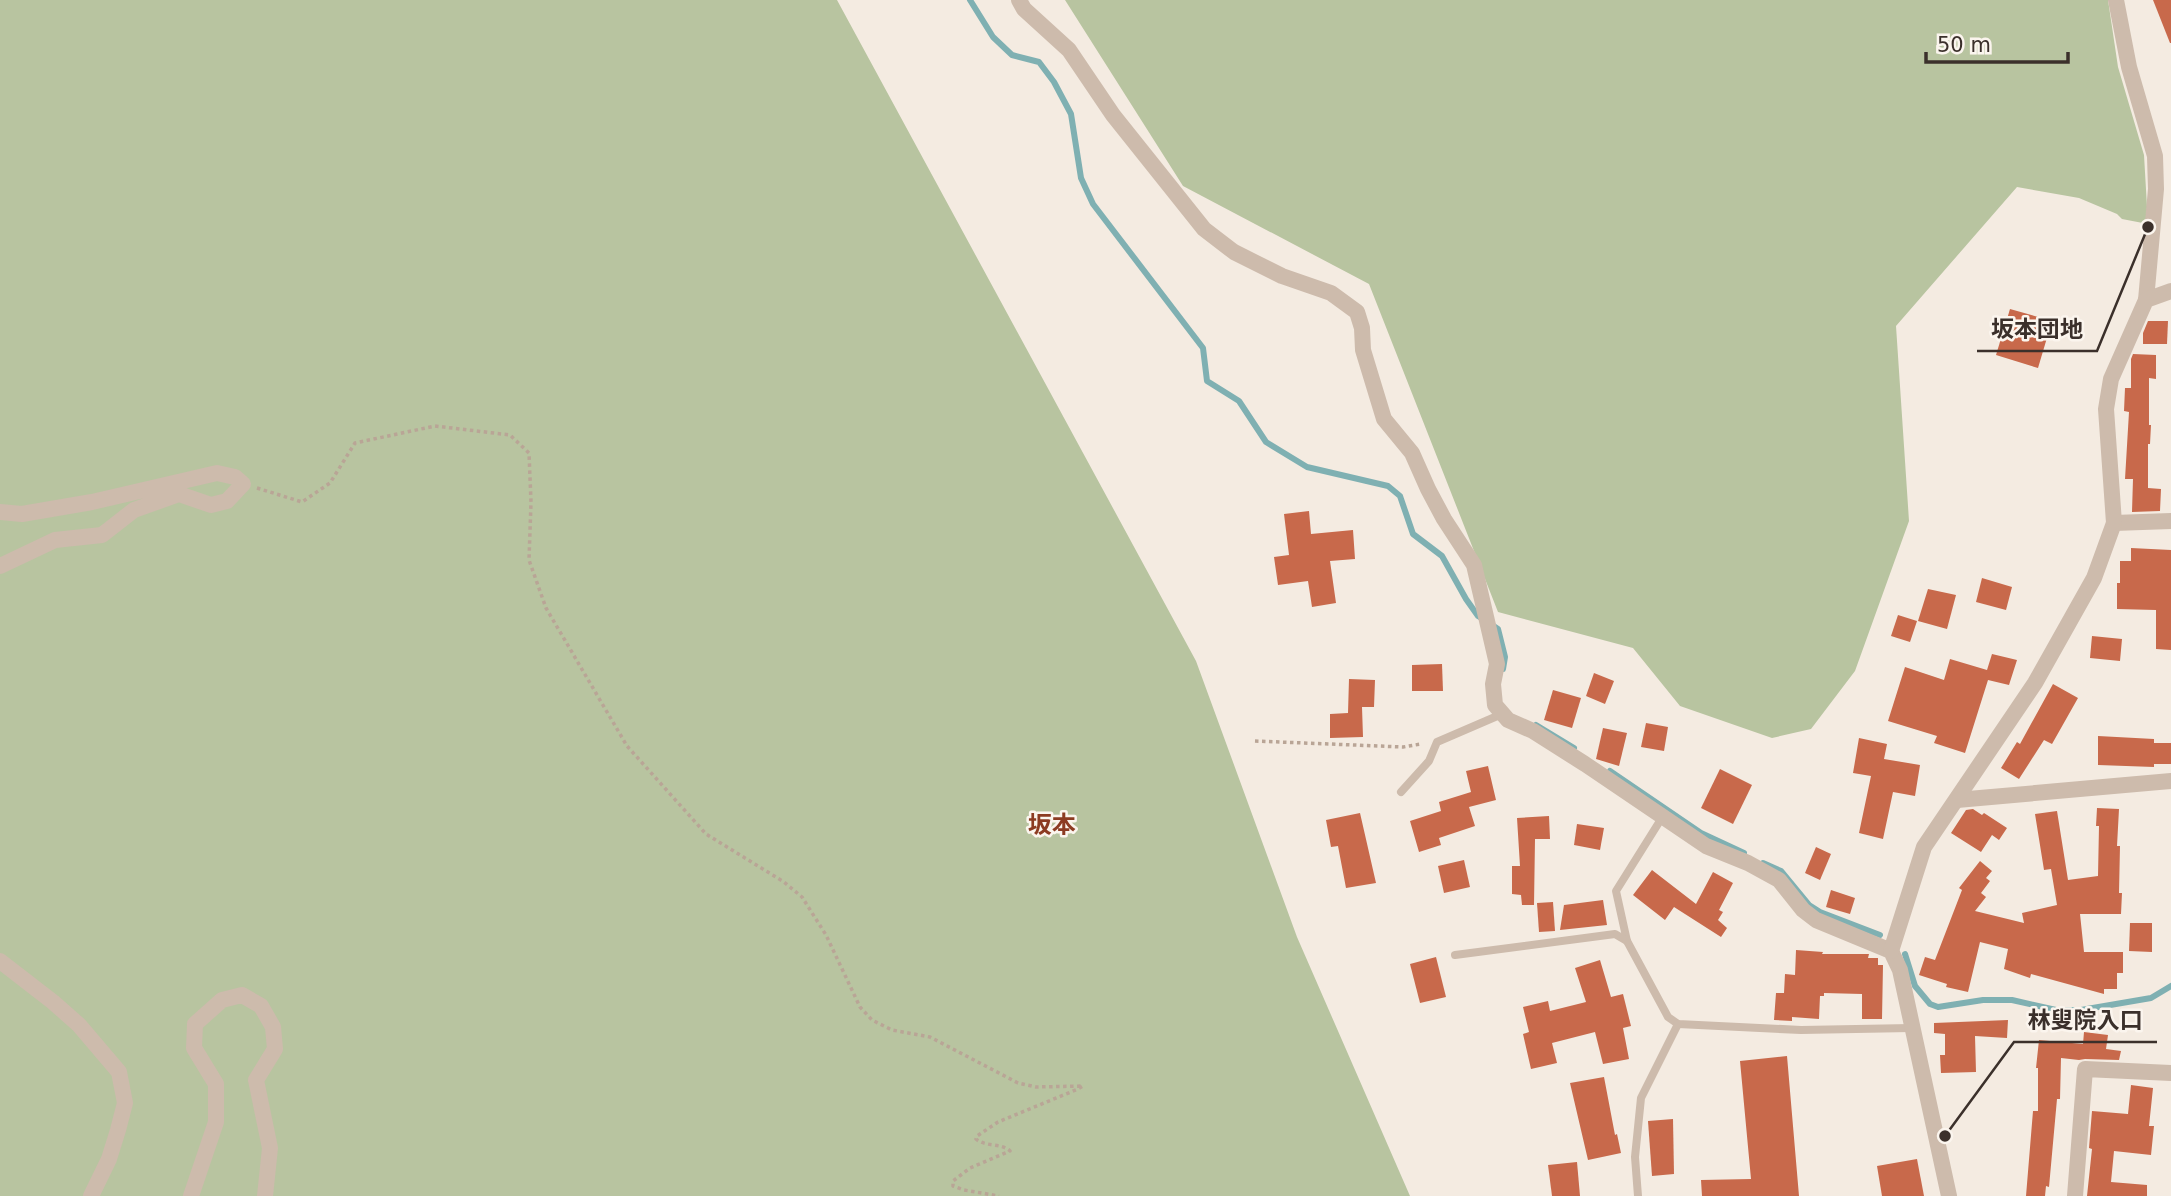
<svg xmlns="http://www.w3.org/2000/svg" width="2171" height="1196" viewBox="0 0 2171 1196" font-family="'DejaVu Sans','Noto Sans JP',sans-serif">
	<rect width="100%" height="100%" fill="#f4ebe1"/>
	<g fill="#b8c4a0">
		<polygon points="0,0 837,0 1196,661 1297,937 1410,1196 0,1196"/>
		<polygon points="1065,0 2108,0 2118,67 2144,155 2148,224 2122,219 2117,214 2079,198 2017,187 1896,326 1909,521 1855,671 1811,729 1772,738 1680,706 1633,648 1498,612 1369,284 1183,186"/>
	</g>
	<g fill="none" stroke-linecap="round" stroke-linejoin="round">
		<g stroke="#7fb0b2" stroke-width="6">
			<polyline points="970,0 993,37 1012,55 1039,62 1054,82 1071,114 1081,178 1093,204 1203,348 1207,381 1239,401 1266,442 1307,467 1388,486 1400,496 1413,534 1442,556 1466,599 1478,616 1483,619"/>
			<polyline points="1492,625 1498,629 1505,657 1503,669"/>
			<polyline points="1536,725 1574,748"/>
			<polyline points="1610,771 1701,833 1744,853"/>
			<polyline points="1763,863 1781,871 1809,905 1820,912 1880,935"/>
			<polyline points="1905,954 1915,986 1930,1004 1938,1007 1983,1000 2012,1000 2056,1010 2081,1010 2151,998 2171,986"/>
		</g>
	</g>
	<g fill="#c8694b">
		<polygon points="2153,0 2171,0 2171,43 2170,43"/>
		<polygon points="2010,309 2052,321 2038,368 1996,355"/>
		<polygon points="2148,321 2168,321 2167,344 2143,344 2143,333"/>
		<polygon points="2133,354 2156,355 2156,379 2149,378 2149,425 2151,425 2150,444 2148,444 2148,488 2161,489 2160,511 2132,512 2133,479 2125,479 2129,412 2124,411 2125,388 2131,388 2131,359"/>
		<polygon points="1309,511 1311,534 1353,530 1355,559 1330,561 1336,603 1312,607 1308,581 1278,585 1274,557 1289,555 1284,514"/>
		<polygon points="2131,548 2171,550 2171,650 2156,649 2156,610 2117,609 2117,583 2120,583 2120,561 2131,561"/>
		<polygon points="1982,578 2012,587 2006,610 1976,602"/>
		<polygon points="1928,589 1956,595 1947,629 1918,621"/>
		<polygon points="1898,615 1917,621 1910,642 1891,636"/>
		<polygon points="2092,636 2122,639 2120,661 2090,658"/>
		<polygon points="1992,654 2017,660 2009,685 1988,680 1965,753 1934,743 1937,736 1888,721 1905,667 1944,680 1950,659 1987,670"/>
		<polygon points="1442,664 1443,691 1412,691 1412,665"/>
		<polygon points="1594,673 1614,681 1605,704 1586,696"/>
		<polygon points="1349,679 1375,680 1374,707 1362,707 1363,737 1330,738 1330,714 1348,713"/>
		<polygon points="2053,684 2078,698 2052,744 2044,740 2019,779 2001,768 2017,742 2020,744"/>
		<polygon points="1553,690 1581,698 1572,728 1544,720"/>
		<polygon points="1646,723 1668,727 1664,751 1641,747"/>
		<polygon points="1603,728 1627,733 1619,766 1596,759"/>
		<polygon points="2098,736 2154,739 2154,743 2171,743 2171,764 2154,764 2154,767 2098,765"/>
		<polygon points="1859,738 1887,744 1884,759 1920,765 1915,796 1893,792 1883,839 1859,833 1871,776 1853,773"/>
		<polygon points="1488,766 1496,800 1469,807 1475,826 1439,838 1441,845 1419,852 1410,821 1441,811 1439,802 1471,792 1466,771"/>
		<polygon points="1720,769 1752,785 1733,824 1701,808"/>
		<polygon points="2097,808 2119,809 2117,846 2120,846 2119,893 2122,893 2121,914 2080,914 2084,952 2123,952 2123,973 2117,973 2117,989 2104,989 2104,994 2031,974 2030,978 2004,969 2008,949 1980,942 1968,992 1946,987 1947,984 1919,975 1925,957 1935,960 1962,890 1959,888 1980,861 1992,871 1986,878 1990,881 1981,893 1986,897 1975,911 2024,923 2022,913 2057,905 2051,869 2044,870 2035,814 2057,811 2068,880 2098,876 2099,826 2096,826"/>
		<polygon points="1973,809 1982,815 1984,813 2007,828 1999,840 1992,835 1981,852 1951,833 1966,810"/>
		<polygon points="1360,813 1376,883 1346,888 1338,846 1331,847 1326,820"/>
		<polygon points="1549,816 1550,839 1535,839 1534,905 1522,905 1521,895 1512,894 1512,866 1520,866 1517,818"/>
		<polygon points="1577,824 1604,828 1600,850 1574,845"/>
		<polygon points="1816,847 1831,854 1820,880 1805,873"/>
		<polygon points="1464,860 1470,887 1444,893 1438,866"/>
		<polygon points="1652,870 1696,904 1713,872 1733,883 1719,910 1723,912 1718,920 1727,928 1721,937 1674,907 1665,920 1633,895"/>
		<polygon points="1831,890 1855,898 1850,914 1826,907"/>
		<polygon points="1603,900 1607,925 1560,930 1564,905"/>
		<polygon points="1553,902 1555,931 1539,932 1537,903"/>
		<polygon points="2130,923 2152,923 2152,952 2129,951"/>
		<polygon points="1796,950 1823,952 1822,954 1869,954 1868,958 1878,958 1878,965 1883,965 1882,1019 1862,1019 1862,994 1824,993 1824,996 1820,996 1819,1019 1792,1017 1792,1021 1774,1020 1776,993 1784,993 1785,974 1795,975"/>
		<polygon points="1436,957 1446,997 1420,1003 1410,964"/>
		<polygon points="1600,960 1611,997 1623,994 1631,1026 1623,1028 1629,1059 1603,1064 1595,1032 1552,1043 1557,1063 1531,1069 1523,1034 1529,1032 1523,1007 1548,1001 1550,1011 1586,1002 1575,968"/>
		<polygon points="2008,1020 2007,1038 1975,1036 1976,1072 1941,1073 1940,1055 1945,1055 1945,1034 1934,1033 1934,1023"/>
		<polygon points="2084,1032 2108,1035 2106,1049 2121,1051 2119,1060 2085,1059 2079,1060 2061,1058 2060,1099 2057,1099 2049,1187 2046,1186 2045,1196 2026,1196 2033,1111 2038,1111 2038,1068 2036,1068 2039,1040 2083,1044"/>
		<polygon points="1787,1056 1799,1196 1702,1196 1701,1180 1751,1179 1740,1061"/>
		<polygon points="1604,1077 1615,1135 1617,1134 1621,1153 1588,1160 1570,1083"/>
		<polygon points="2131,1085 2153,1088 2149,1126 2154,1126 2151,1155 2114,1151 2111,1182 2147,1185 2147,1196 2087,1196 2092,1149 2089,1148 2092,1111 2128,1114"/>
		<polygon points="1673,1119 1674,1174 1652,1176 1648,1121"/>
		<polygon points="1917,1159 1924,1196 1882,1196 1877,1166"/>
		<polygon points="1577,1162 1580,1196 1552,1196 1548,1165"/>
	</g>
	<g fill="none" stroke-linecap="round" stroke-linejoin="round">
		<g stroke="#b9a596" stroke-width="3.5" stroke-dasharray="3.5 3.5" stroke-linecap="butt">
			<path d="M257,488l45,14 28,-19 25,-40 80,-17 75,9 19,18 2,49 -2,58 17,48 81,138 79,88 78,48 18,15 24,38 34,72 12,13 20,10 38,7 88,46 18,4 47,-1 -5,3 -80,33 -21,14 -1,3c9,8 26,4 34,12l-40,17 -17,13v5l11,4 35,6"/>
			<polyline points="1255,741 1403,747 1421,744"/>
		</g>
		<g stroke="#cdbbac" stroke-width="8">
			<polyline points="1401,792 1429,761 1437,742 1502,714"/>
			<polyline points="1627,941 1616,891 1663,816"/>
			<polyline points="1455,955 1615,934 1627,941 1668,1017 1678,1024 1801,1030 1911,1028"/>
			<polyline points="1638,1196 1635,1157 1641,1098 1678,1024"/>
		</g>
		<g stroke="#cdbbac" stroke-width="16">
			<polyline points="1019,0 1024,9 1069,50 1113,115 1204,229 1234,252 1282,276 1331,293 1357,312 1362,328 1363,350 1384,419 1412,453 1428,489 1444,519 1474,565 1497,664 1493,684 1495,705 1508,720 1533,731 1585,764 1706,846 1748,863 1779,880 1803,910 1816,920 1891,951 1900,970 1949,1196"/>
			<polyline points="2116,0 2129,67 2155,156 2156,189 2146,300"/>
			<polyline points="0,512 22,514 92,502 217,473 235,477 243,484 227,501 211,505 179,494 134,510 102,535 55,540 0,566"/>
			<polyline points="2114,523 2171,521"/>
			<polyline points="1957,800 2171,781"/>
			<polyline points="1891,951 1924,847 2035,683 2094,578 2114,523 2106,409 2111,379 2146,300 2171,291"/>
			<polyline points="0,961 53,1002 79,1025 119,1072 125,1103 118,1130 109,1159 91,1196"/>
			<polyline points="191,1196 216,1122 216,1084 194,1048 195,1024 222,1000 242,995 261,1006 273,1027 275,1049 256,1080 270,1148 265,1196"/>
			<polyline points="2075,1196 2085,1069 2171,1073"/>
		</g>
	</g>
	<g text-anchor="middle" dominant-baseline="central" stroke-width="5" stroke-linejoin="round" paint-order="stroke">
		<g font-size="24" font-weight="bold" fill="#8c3b22" stroke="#fbf5ee">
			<text x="1052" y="825">坂本</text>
		</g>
	</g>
	<path fill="none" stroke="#3b302b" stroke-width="2.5" d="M2148 227L2097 351H1977M1945 1136L2014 1042H2157"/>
	<g fill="#3b302b" stroke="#fbf5ee" stroke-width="2.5">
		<circle cx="2148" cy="227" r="7"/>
		<circle cx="1945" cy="1136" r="7"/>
	</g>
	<g font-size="23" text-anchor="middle" font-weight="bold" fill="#3b302b" stroke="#fbf5ee" stroke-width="5" stroke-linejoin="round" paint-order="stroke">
		<text x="2037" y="337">坂本団地</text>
		<text x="2085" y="1028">林叟院入口</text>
	</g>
	<path d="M1926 52v10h142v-10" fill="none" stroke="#3b302b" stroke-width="3.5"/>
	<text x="1937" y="52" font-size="21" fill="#3b302b" stroke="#fbf5ee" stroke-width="5" paint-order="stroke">50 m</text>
</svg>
